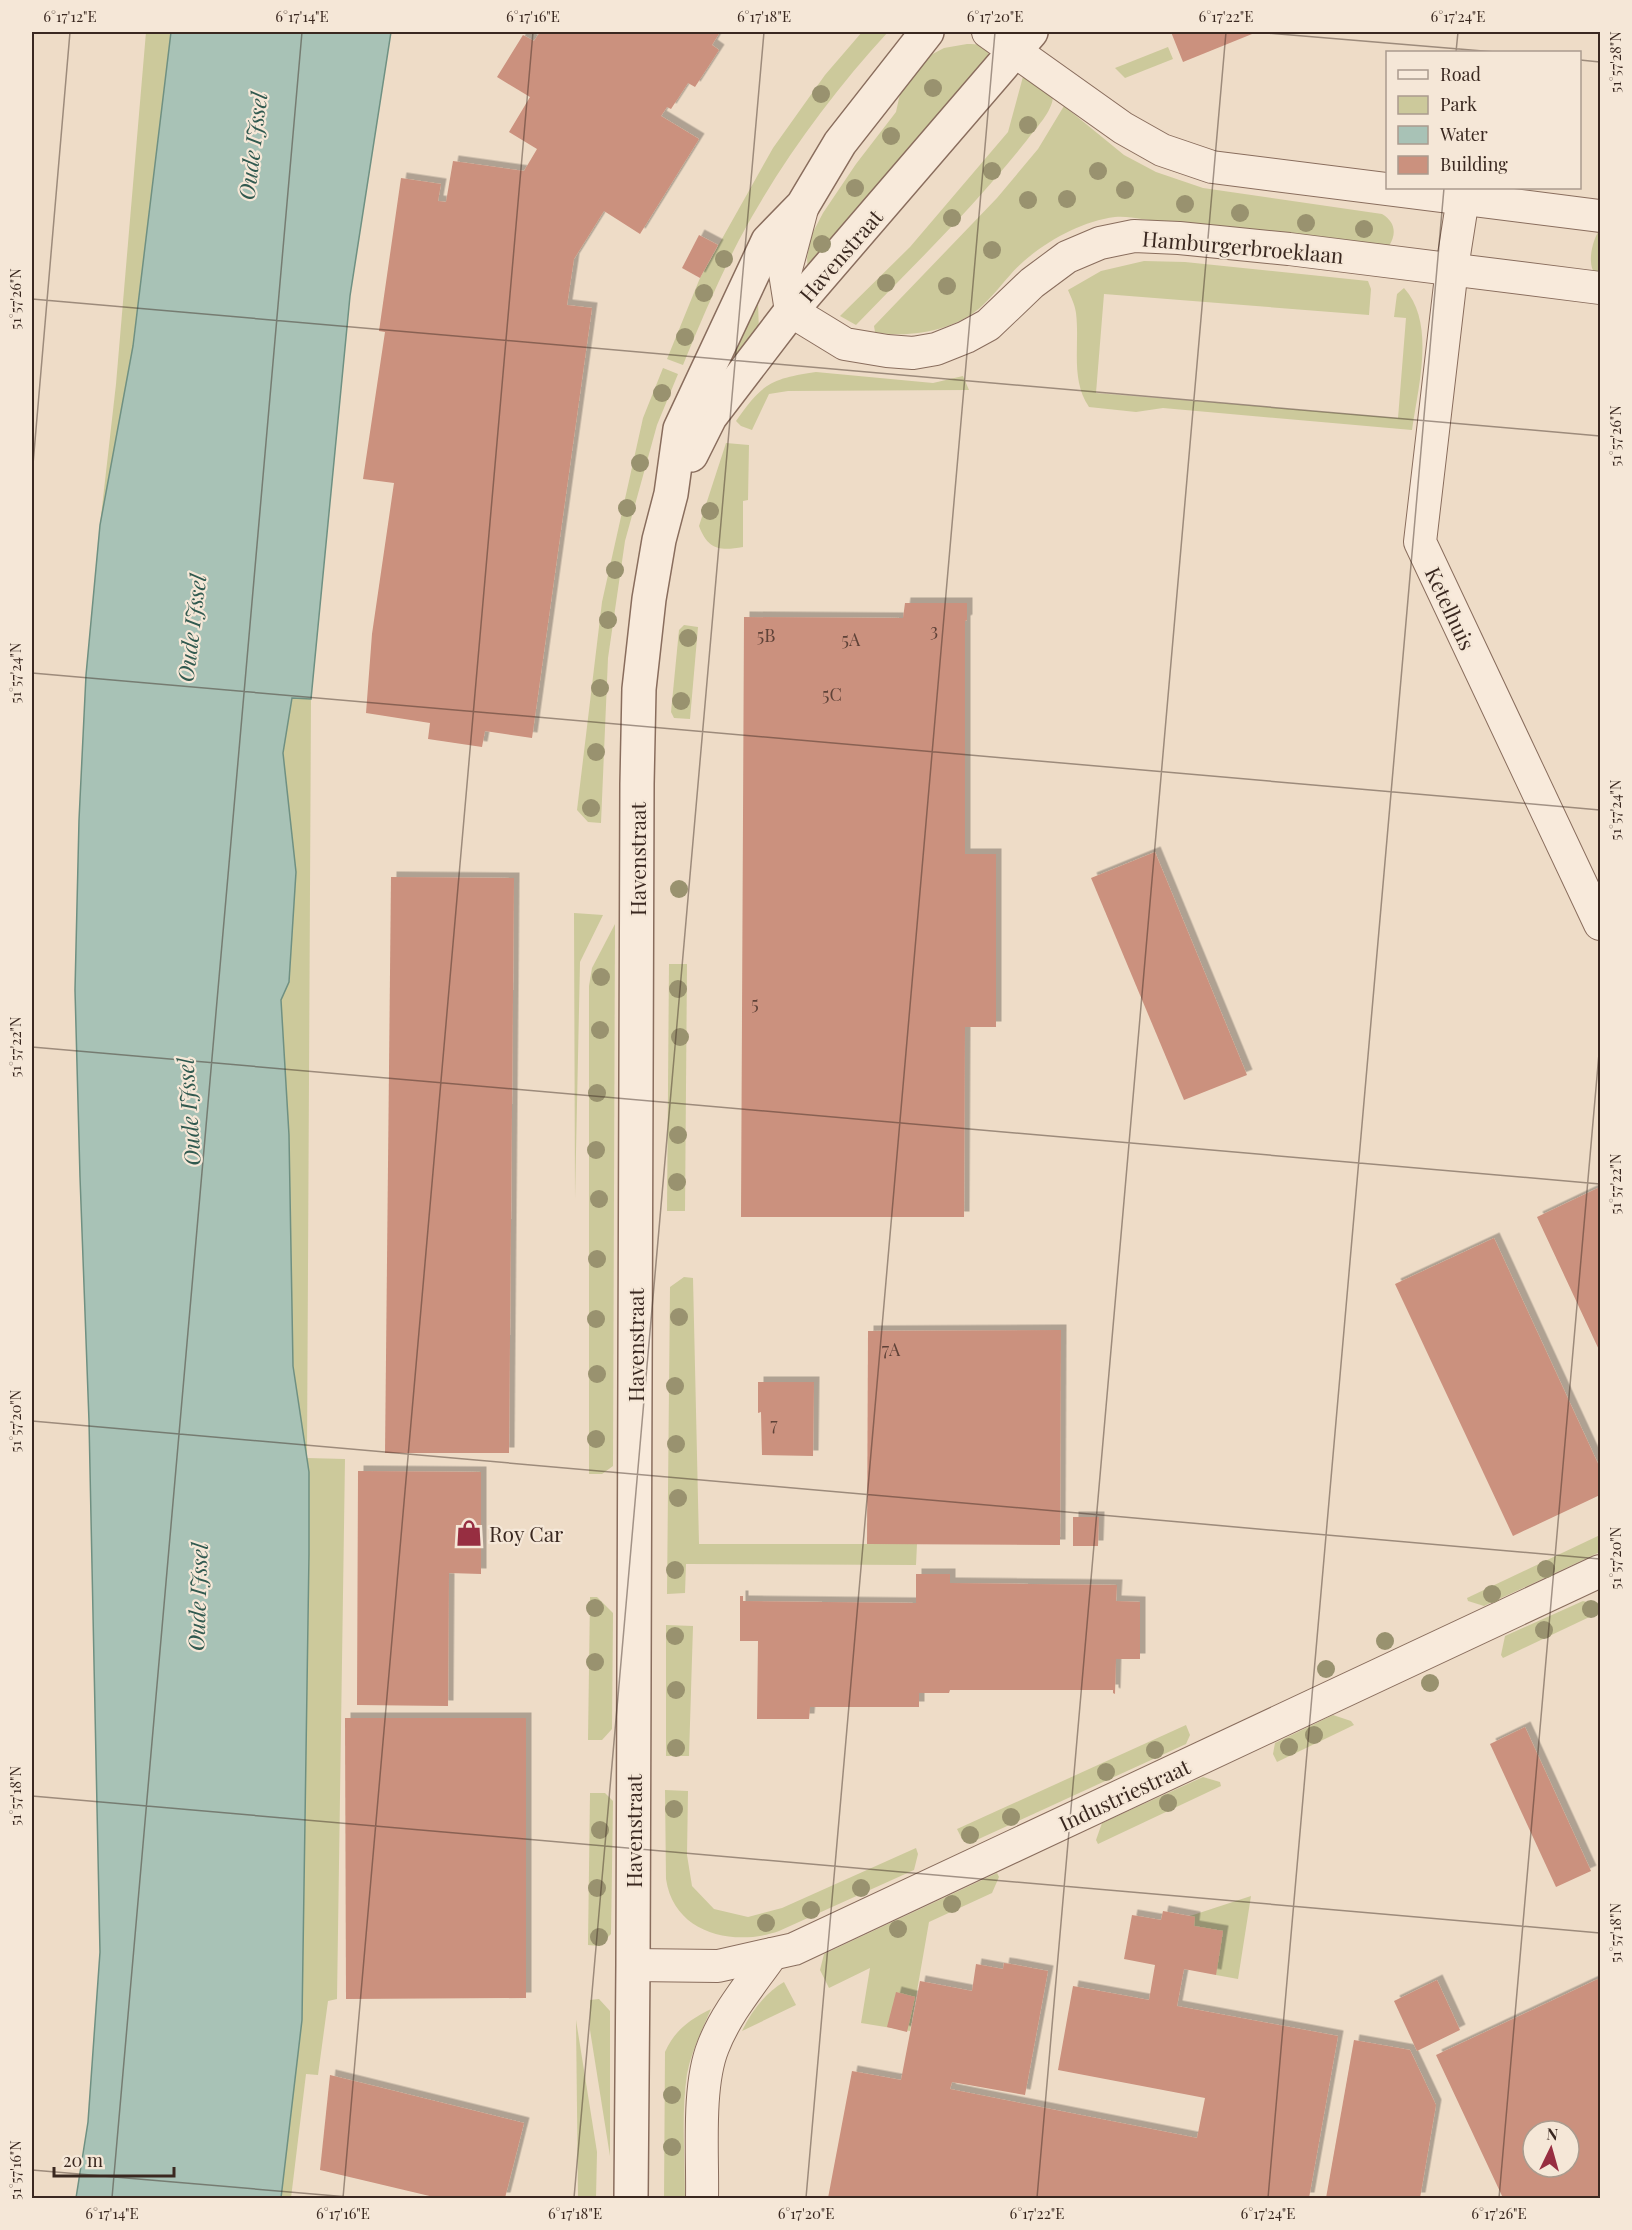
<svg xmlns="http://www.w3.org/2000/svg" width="1632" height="2230" viewBox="0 0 1632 2230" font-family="'Playfair Display',serif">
	<defs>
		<filter id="shadow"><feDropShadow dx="5.5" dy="-5.5" stdDeviation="0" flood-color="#0004"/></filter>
	</defs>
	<rect width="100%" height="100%" fill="#eedcc7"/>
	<g fill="#ccc99b">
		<polygon points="146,32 171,32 133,346 100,525 116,384"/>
		<path d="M862,32h26c-57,62 -109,133 -149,208 -21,41 -39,83 -56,125l-16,-6 33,-81 73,-130 52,-73z"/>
		<path d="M967,44c11,0 18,0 22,11l-181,217 -1,-14 4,-22 12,-23 33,-49 40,-52 7,-32 22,-22 19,-10z"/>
		<polygon points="1168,47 1173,59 1125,78 1115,68"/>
		<path d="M1024,73l29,24c-1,15 -17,31 -26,43 -52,66 -113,125 -171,185l-16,-9 70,-69 98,-115z"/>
		<path d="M1064,106l60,49 32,17 47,16 179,26c13,8 15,19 7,32l-16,2 -231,-29c-8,-1 -18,-3 -27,-2 -32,4 -67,23 -91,44 -15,13 -26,30 -41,44 -25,25 -75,34 -108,27l-1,-6 123,-128 41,-49z"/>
		<path d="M1600,229v50c-15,-9 -9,-37 0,-50z"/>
		<path d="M1144,261l41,1 183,19 3,8 -2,26 -265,-21 -8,99 302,25 8,-100 -12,-1 3,-23 7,-6c32,35 14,99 8,142l-249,-22 -27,4 -47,-5c-19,-28 -9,-62 -13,-94 -1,-8 -5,-16 -8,-23l33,-19z"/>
		<polygon points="749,298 758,301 759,334 712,389"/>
		<polygon points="663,368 678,374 657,425 625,541 608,658 601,823 588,822 577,810 602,602 643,418"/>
		<path d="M816,372l117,11 30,-7 6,14 -181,1 -19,3 -17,36 -11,-4 -5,-5c27,-38 34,-42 80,-49z"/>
		<path d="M726,443l23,2 -1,55 -5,1v46c-23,4 -35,3 -44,-21z"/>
		<polygon points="684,625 698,627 690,719 674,718 671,712 679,630"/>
		<polygon points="292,697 311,699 307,1458 345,1459 337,1999 328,2001 318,2075 306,2074 291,2198 281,2198 302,2020 309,1554 309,1472 293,1366 289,1135 281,1000 289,982 296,872 283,753"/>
		<polygon points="574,913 603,915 580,962 575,1199"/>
		<polygon points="615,924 613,1466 602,1474 589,1474 589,986 592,968"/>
		<polygon points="669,964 687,964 685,1211 667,1211"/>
		<polygon points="684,1277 693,1278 699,1544 917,1544 916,1565 686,1564 685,1593 667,1594 670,1287"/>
		<polygon points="1600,1535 1600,1552 1484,1606 1468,1601 1467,1598"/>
		<polygon points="590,1597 597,1597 613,1613 612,1729 602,1740 588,1740"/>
		<polygon points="1583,1601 1598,1605 1600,1612 1503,1658 1501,1655 1505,1636"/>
		<polygon points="666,1625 693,1626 689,1756 666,1756"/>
		<polygon points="1333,1715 1351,1721 1354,1725 1277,1762 1273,1754 1275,1743"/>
		<polygon points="1186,1725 1190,1735 1186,1744 970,1843 962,1839 957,1829"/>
		<polygon points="1203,1777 1220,1782 1221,1786 1098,1844 1096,1840 1102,1823"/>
		<path d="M665,1790l23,1 -1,64 5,31 22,23 34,8 34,-9 134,-60 2,6 -4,16 -135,61c-45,16 -105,3 -113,-52z"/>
		<polygon points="590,1793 605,1793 613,1801 611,1934 599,1946 588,1945"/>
		<polygon points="997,1873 999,1877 992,1893 929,1922 910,2031 861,2023 870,1968 829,1988 820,1970 824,1954"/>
		<polygon points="1251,1896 1238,1979 1216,1975 1190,1916"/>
		<path d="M784,1982l12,23 -54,26c9,-19 23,-38 42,-49z"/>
		<polygon points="599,1999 610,2011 610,2156 590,2030 590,2000"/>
		<path d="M711,2009c-9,21 -20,43 -24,65 -6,40 -2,84 -2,124h-21l1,-146c10,-22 24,-32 46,-43z"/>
		<polygon points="576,2020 597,2152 596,2198 578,2198"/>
	</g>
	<polygon fill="#a8c2b6" stroke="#6f9082" stroke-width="1.5" points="171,32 391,32 350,296 311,699 292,698 283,753 296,872 289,982 281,1000 289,1135 293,1366 309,1472 309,1554 302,2020 281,2198 76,2198 88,2122 100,1952 89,1421 80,1177 75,990 79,820 86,675 100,525 133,346"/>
	<g fill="#cb917e" fill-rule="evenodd" filter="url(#shadow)">
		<polygon points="540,32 720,32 712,45 719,50 695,87 688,83 671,109 667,107 661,116 699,139 640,234 604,211 574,259 567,305 592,308 532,738 485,731 482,747 428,739 430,723 366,713 372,634 394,483 363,479 385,332 379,331 401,178 441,184 438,201 446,202 453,161 524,171 537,149 509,132 530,97 497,77 523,35 534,41"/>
		<polygon points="1171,32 1257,32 1183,62"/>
		<polygon points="699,235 718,245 700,278 682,268"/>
		<polygon points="905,603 967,603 967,620 965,621 965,854 996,854 996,1027 965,1027 964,1217 741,1217 744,617 903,618"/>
		<polygon points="1155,852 1247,1075 1184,1100 1091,878"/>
		<polygon points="391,877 514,878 509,1453 385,1453"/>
		<polygon points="1600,1187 1600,1352 1537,1217"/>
		<polygon points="1494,1238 1600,1468 1600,1495 1513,1536 1395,1284"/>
		<polygon points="1061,1330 1060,1545 867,1544 868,1331"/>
		<polygon points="758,1382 814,1382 813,1456 762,1455 761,1412 758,1413"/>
		<polygon points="358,1471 481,1472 481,1574 449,1573 448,1706 357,1705"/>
		<polygon points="1073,1517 1099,1517 1098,1546 1073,1546"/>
		<polygon points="916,1574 950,1574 950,1583 1117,1585 1116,1601 1140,1602 1140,1659 1116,1659 1115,1694 1113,1693 1113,1690 950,1690 949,1693 919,1693 919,1707 810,1707 809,1719 757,1719 758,1641 740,1641 740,1596 743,1596 743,1601 916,1603"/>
		<polygon points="345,1718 526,1718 526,1998 346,1999"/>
		<polygon points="1525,1727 1591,1871 1556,1887 1490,1744"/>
		<polygon points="1163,1911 1195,1917 1194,1926 1223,1931 1216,1975 1184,1969 1177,2006 1338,2036 1309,2198 828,2198 852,2071 901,2080 920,1981 972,1991 976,1964 1003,1969 1004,1963 1011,1964 1048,1971 1025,2095 952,2082 950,2089 1197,2138 1205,2098 1058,2070 1073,1986 1149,2000 1155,1965 1124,1959 1132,1915 1161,1920"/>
		<path d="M1600,1978v220h-97l-67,-143zM1533,2131h36v36h-36z"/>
		<polygon points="1437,1980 1460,2030 1417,2051 1394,2001"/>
		<polygon points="896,1992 915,1997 907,2032 887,2027"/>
		<polygon points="1354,2040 1410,2050 1436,2105 1420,2198 1326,2198"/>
		<polygon points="330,2075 524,2123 505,2198 438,2198 320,2170"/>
	</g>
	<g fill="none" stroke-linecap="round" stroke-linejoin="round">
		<defs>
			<g id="minor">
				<polyline points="988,32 1123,128 1162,150 1212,167 1600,216"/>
				<polyline points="1463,198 1452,268 1420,542 1600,924"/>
				<polyline points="803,205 785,273 791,311 845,344 887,351 913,353 936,349 966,337 988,325 1032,283 1067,257 1100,243 1134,236 1179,238 1289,249 1600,288"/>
				<polyline points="633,1965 718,1966 794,1949 1600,1571"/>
				<path d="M702,2198c1,-43 -5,-111 11,-151 13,-34 38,-63 59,-93"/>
			</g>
			<g id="tertiary">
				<polyline points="691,455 710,417 791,311 1031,32"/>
				<polyline points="631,2198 633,1965 637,784 639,689 649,599 659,540 671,494 680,429 768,241 803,205 840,143 927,32"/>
			</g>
		</defs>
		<use href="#minor" stroke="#896d5d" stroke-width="34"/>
		<use href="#tertiary" stroke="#896d5d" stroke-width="36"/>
		<use href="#minor" stroke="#f8eadb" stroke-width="32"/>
		<use href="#tertiary" stroke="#f8eadb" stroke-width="33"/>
	</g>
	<g fill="#99926f">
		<circle cx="933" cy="88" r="9"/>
		<circle cx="821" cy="94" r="9"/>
		<circle cx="1028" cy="125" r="9"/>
		<circle cx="891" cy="136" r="9"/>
		<circle cx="992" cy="171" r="9"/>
		<circle cx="1098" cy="171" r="9"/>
		<circle cx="855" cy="188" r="9"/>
		<circle cx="1125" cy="190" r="9"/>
		<circle cx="1067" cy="199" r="9"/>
		<circle cx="1028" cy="200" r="9"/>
		<circle cx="1185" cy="204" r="9"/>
		<circle cx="1240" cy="213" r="9"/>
		<circle cx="952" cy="218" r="9"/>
		<circle cx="1306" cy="223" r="9"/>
		<circle cx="1364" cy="229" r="9"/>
		<circle cx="822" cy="244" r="9"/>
		<circle cx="992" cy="250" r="9"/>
		<circle cx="724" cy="259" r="9"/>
		<circle cx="886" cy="283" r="9"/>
		<circle cx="947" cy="286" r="9"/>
		<circle cx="704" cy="293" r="9"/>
		<circle cx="685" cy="337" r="9"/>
		<circle cx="662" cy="393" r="9"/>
		<circle cx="640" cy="463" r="9"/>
		<circle cx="627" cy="508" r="9"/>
		<circle cx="710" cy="511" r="9"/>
		<circle cx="615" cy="570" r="9"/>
		<circle cx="608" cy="620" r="9"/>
		<circle cx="688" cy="638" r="9"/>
		<circle cx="600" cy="688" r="9"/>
		<circle cx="681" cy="701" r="9"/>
		<circle cx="596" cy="752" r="9"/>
		<circle cx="591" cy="808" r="9"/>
		<circle cx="679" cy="889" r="9"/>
		<circle cx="601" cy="977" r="9"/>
		<circle cx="678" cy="989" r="9"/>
		<circle cx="600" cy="1030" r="9"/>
		<circle cx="680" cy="1037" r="9"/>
		<circle cx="597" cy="1093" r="9"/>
		<circle cx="678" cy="1135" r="9"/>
		<circle cx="596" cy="1150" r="9"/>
		<circle cx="677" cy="1182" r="9"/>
		<circle cx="599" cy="1199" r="9"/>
		<circle cx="597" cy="1259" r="9"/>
		<circle cx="679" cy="1317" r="9"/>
		<circle cx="596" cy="1319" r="9"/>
		<circle cx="597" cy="1374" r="9"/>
		<circle cx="675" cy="1386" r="9"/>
		<circle cx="596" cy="1439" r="9"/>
		<circle cx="676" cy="1444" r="9"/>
		<circle cx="678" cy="1498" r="9"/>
		<circle cx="1546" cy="1569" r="9"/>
		<circle cx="675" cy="1570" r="9"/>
		<circle cx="1492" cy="1594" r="9"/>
		<circle cx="595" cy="1608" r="9"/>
		<circle cx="1591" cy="1609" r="9"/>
		<circle cx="1544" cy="1630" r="9"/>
		<circle cx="675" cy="1636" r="9"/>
		<circle cx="1385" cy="1641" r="9"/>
		<circle cx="595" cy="1662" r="9"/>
		<circle cx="1326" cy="1669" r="9"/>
		<circle cx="1430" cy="1683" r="9"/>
		<circle cx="676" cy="1690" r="9"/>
		<circle cx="1314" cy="1735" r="9"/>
		<circle cx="1289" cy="1747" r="9"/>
		<circle cx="676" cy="1748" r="9"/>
		<circle cx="1155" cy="1750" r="9"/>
		<circle cx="1106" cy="1772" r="9"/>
		<circle cx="1168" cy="1803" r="9"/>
		<circle cx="674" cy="1809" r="9"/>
		<circle cx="1011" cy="1817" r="9"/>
		<circle cx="600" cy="1830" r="9"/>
		<circle cx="970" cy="1835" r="9"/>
		<circle cx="597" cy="1888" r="9"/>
		<circle cx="861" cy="1888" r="9"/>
		<circle cx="952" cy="1904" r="9"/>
		<circle cx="811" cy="1910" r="9"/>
		<circle cx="766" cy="1923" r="9"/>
		<circle cx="898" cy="1929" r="9"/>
		<circle cx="599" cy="1937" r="9"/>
		<circle cx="672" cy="2095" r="9"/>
		<circle cx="672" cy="2147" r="9"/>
	</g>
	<path fill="none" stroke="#3a2820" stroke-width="1.5" stroke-opacity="0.45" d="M1255,32l240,20M1456,52l2,-20M1580,60l20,2M32,299l1568,137M32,476l38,-444M32,673l1568,137M32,1047l1568,137M32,1421l1568,138M32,1796l1568,137M32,2170l328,28M112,2198l190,-2166M343,2198l190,-2166M574,2198l190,-2166M806,2198l189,-2166M1037,2198l189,-2166M1268,2198l176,-2010M1499,2198l101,-1156"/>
	<defs>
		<symbol id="shop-bare" viewBox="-9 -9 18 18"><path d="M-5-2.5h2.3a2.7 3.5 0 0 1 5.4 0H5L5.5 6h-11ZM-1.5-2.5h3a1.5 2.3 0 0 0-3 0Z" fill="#972e41" stroke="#f5e7d7" stroke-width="2.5" paint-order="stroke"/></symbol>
	</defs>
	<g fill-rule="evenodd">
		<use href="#shop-bare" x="450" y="1514" width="38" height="38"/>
	</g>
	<g text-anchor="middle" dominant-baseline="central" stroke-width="4.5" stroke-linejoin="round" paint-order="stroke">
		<g font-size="18" fill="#5e4238">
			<text x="934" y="630">3</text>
			<text x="766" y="635">5B</text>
			<text x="851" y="639">5A</text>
			<text x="832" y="694">5C</text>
			<text x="755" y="1003">5</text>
			<text x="891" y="1349">7A</text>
			<text x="774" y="1424">7</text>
		</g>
		<g font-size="21" fill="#3a2820" stroke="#f5e7d7">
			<text transform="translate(1243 246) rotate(5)">Hamburgerbroeklaan</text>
			<text transform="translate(840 255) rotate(-49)">Havenstraat</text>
			<text transform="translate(1451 608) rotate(65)">Ketelhuis</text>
			<text transform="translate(637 859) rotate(-90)">Havenstraat</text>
			<text transform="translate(635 1345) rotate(-90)">Havenstraat</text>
			<text transform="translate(1124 1794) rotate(-25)">Industriestraat</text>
			<text transform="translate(633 1831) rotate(-90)">Havenstraat</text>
		</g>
		<g font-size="21" fill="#3a2820" stroke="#f5e7d7" text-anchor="start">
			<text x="489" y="1533">Roy Car</text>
		</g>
		<g font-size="22" font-style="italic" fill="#30594f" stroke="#f5e7d7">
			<text transform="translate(252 146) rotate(-83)">Oude IJssel</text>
			<text transform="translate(191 628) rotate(-83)">Oude IJssel</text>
			<text transform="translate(188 1112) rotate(-94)">Oude IJssel</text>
			<text transform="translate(197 1597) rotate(-88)">Oude IJssel</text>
		</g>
	</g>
	<rect width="1632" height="2230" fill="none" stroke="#f5e7d7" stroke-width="66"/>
	<rect x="1386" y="51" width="195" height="138" fill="#f5e7d7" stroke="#aa9b8e" stroke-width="1.5"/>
	<rect x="1398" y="70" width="30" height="9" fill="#f8eadb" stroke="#aa9b8e" stroke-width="1.5"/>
	<text x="1440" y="81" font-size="18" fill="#3a2820">Road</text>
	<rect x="1398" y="96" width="30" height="18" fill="#ccc99b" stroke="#aa9b8e" stroke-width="1.5"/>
	<text x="1440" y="111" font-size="18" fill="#3a2820">Park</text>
	<rect x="1398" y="126" width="30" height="18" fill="#a8c2b6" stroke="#aa9b8e" stroke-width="1.5"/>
	<text x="1440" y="141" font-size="18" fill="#3a2820">Water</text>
	<rect x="1398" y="156" width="30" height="18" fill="#cb917e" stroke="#aa9b8e" stroke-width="1.5"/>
	<text x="1440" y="171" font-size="18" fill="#3a2820">Building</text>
	<g transform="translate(1551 2149) rotate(5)"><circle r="28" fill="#f5e7d7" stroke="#aa9b8e" stroke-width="1.5"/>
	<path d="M0-4.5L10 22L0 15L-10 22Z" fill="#972e41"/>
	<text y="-9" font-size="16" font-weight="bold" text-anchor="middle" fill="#3a2820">N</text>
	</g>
	<path d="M54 2167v9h120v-9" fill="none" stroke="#3a2820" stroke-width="3"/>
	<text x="63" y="2167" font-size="18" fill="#3a2820" stroke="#f5e7d7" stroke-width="4.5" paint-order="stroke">20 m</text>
	<rect x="33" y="33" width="1566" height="2164" fill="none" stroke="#3a2820" stroke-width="2"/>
	<g font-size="15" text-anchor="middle" fill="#3a2820">
		<text x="70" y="22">6°17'12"E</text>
		<text x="302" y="22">6°17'14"E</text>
		<text x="533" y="22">6°17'16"E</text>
		<text x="764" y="22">6°17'18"E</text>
		<text x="995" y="22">6°17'20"E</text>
		<text x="1226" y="22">6°17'22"E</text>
		<text x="1458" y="22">6°17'24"E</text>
		<text transform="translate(1616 62) rotate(-90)" y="5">51°57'28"N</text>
		<text transform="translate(16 299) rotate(-90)" y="5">51°57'26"N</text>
		<text transform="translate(1616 436) rotate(-90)" y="5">51°57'26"N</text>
		<text transform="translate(16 673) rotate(-90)" y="5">51°57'24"N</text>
		<text transform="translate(1616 810) rotate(-90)" y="5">51°57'24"N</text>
		<text transform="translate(16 1047) rotate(-90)" y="5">51°57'22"N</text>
		<text transform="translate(1616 1184) rotate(-90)" y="5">51°57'22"N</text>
		<text transform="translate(16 1421) rotate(-90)" y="5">51°57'20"N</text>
		<text transform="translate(1616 1558) rotate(-90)" y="5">51°57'20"N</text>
		<text transform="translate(16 1796) rotate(-90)" y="5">51°57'18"N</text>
		<text transform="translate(1616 1933) rotate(-90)" y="5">51°57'18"N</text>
		<text transform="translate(16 2170) rotate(-90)" y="5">51°57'16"N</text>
		<text x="112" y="2219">6°17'14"E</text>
		<text x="343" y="2219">6°17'16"E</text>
		<text x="575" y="2219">6°17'18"E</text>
		<text x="806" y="2219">6°17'20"E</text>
		<text x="1037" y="2219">6°17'22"E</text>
		<text x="1268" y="2219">6°17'24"E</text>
		<text x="1499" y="2219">6°17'26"E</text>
	</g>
</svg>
